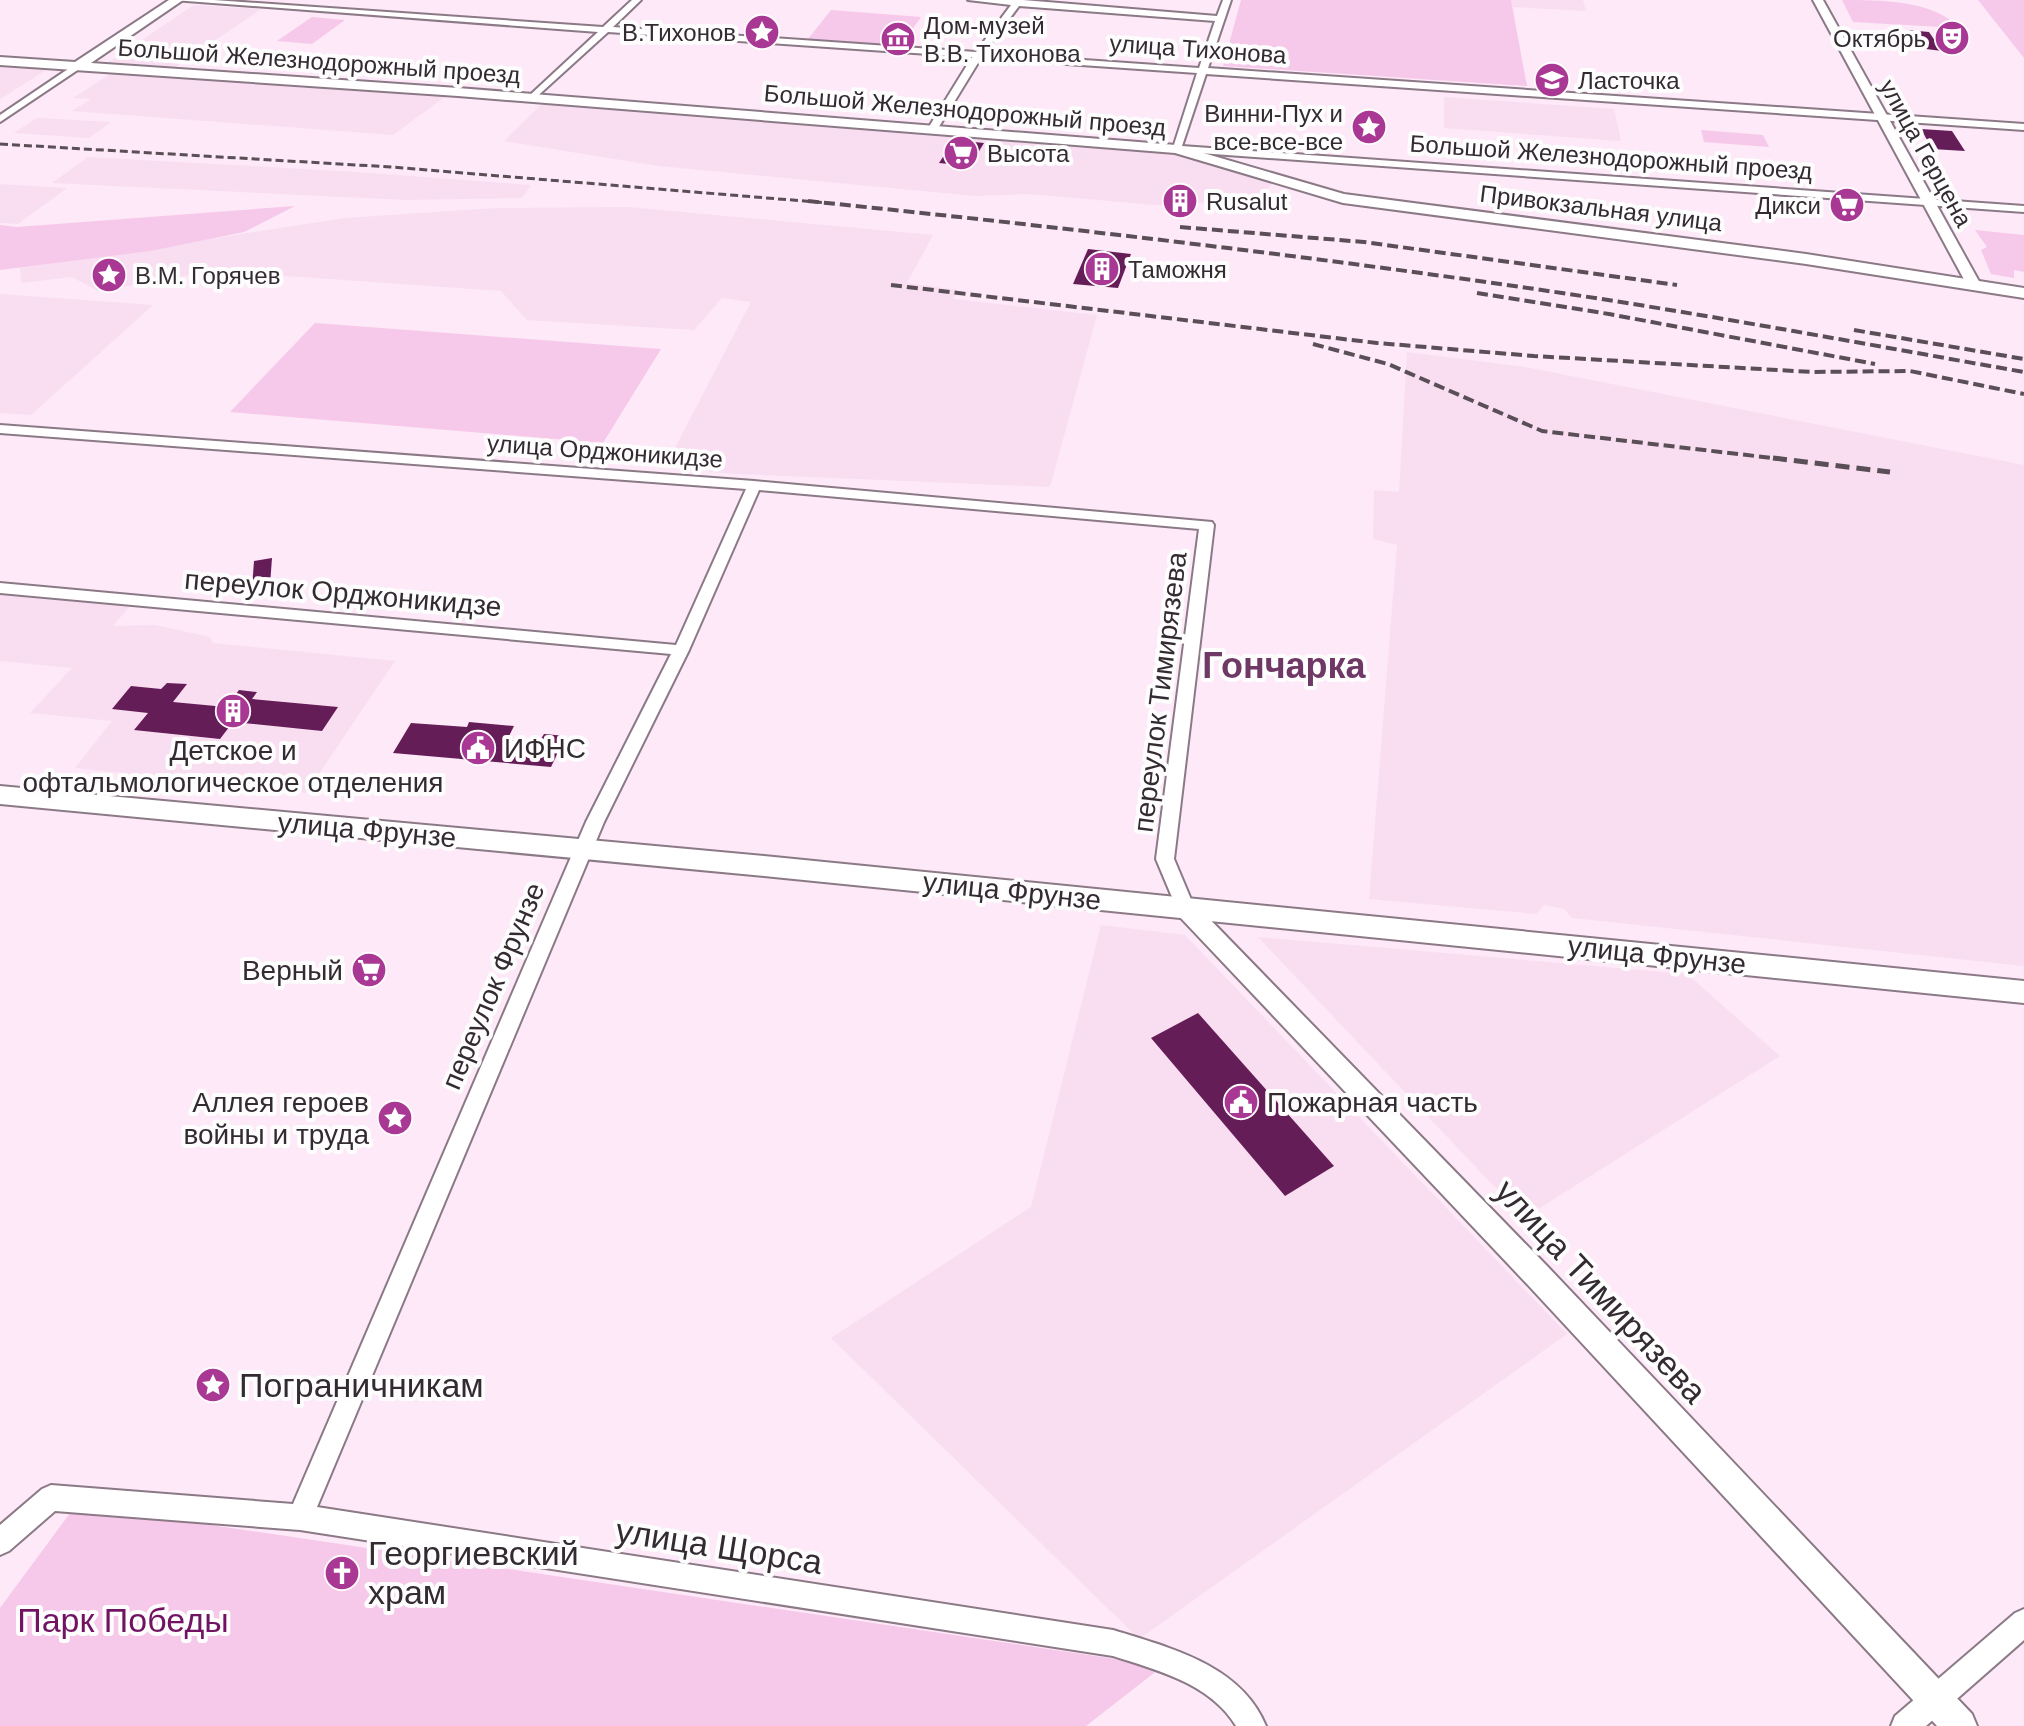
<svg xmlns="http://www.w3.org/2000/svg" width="2024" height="1726" viewBox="0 0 2024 1726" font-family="Helvetica,sans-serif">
	<rect width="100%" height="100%" fill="#fde9f7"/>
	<g fill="#f9def2">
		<polygon points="1511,0 1583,0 1586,11 1512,7"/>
		<polygon points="194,5 261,9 176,67 109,62"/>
		<polygon points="0,63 51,67 0,99"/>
		<polygon points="112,73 186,78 446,96 393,135 72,111 91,99 73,98"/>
		<polygon points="1444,97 1614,109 1621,141 1444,128"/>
		<polygon points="542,104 1181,153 1273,183 1251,207 1193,202 1190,208 1028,194 975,196 658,166 504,141"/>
		<polygon points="37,118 38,118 111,122 89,138 14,133"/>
		<polygon points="88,157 357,172 531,185 522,198 407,200 52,183"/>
		<polygon points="0,184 67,188 18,224 0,223"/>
		<polygon points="628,207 933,235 907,283 957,290 953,299 1097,315 1050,487 737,474 709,472 711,466 667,463 751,302 722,298 694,330 527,320 501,291 213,271 98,291 72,277 21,283 20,268 345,218 496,208"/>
		<polygon points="0,294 153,305 31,415 0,413"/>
		<polygon points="1407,352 1525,367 2024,465 2024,966 1572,918 1564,909 1544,905 1536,914 1369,899 1397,545 1373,539 1374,490 1399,492"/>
		<polygon points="0,595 130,606 113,626 155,625 210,637 213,643 395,661 306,793 75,768 112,721 30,713 72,668 0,661"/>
		<polygon points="1101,925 1185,935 1567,1334 1139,1639 831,1338 1031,1207"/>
		<polygon points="1258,937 1687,974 1780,1056 1524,1218"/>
	</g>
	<g fill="#f6c8ea">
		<polygon points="1241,0 1511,0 1527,86 1223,66"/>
		<path d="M1842,0c37,0 92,0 117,28l-106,-6z"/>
		<polygon points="1978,0 2024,0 2024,58"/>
		<polygon points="831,10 921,17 900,46 808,39"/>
		<polygon points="312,17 345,20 312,44 277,41"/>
		<polygon points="1701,130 1763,135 1769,147 1704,142"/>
		<polygon points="295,206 244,232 150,251 0,270 0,225 17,227"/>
		<polygon points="1975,230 2024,235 2024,272 2014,270 2014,278 1991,274 1981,250 1987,247"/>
		<polygon points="315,323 661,349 603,443 230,412"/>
		<polygon points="76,1505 1163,1666 1086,1726 0,1726 0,1608"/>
	</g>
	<g fill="#651d58">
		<polygon points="1907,30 1929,32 1942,51 1918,48"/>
		<polygon points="1921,129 1952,131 1965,151 1932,149"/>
		<polygon points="954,140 984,143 970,166 939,163"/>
		<polygon points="1088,249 1131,254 1118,288 1073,284"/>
		<polygon points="272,558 270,585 252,588 254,561"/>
		<polygon points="167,683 187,684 173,702 226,707 239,690 257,692 252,699 338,707 322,731 233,722 220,739 134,730 148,713 112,709 131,686 161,689"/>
		<polygon points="469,722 514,726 507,740 539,742 544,734 566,736 551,767 393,753 411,723 467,727"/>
		<polygon points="1198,1013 1334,1166 1285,1196 1151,1038"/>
	</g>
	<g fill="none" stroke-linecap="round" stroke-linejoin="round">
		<defs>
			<g id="minor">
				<path d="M173,0h41l389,27 29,-27h9l-28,27 363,25 35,-47 -43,-5h55l194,16 6,-16h8l-23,68 816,56v6l-818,-56 -24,72 842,60v6l-852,-61 25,-78 -216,-15 -44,72 -5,3 -5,-3 45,-73 -364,-25 -76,69 -3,-1v-4l69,-64zM1019,6l196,15 -16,47 -215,-15z"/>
				<polygon points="74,65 82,67 0,122 0,115"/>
				<path d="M0,425l754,56 458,41 2,3 -40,334 21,50 -2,5h-14l-2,-5 -21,-50 43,-330 -440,-39 -70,160 -85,172 -287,685 796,123c58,18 128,35 153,96h-30c-25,-42 -79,-56 -123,-70l-813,-126 -245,-19 -46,40 -9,4v-30l42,-36 9,-4 242,19 293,-682 85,-168 -671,-61v-10l676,62 70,-156 -746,-56z"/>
				<polygon points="2024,1609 2024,1640 1926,1726 1891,1726 1895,1716 2015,1613"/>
			</g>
			<g id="tertiary">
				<polygon points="1813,0 1823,0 1981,285 1979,288 1974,289 1967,285"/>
				<polygon points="1186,900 1194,903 1548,1267 1972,1714 1977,1726 1937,1726 1528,1285 1178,915 1175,909 1178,903"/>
			</g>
			<g id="secondary">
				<polygon points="169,0 183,0 91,63 458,88 1176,145 1344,194 1806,254 2024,288 2024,298 1806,264 1343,203 1175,153 458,96 0,65 0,57 75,62"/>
				<polygon points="0,786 764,856 2024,981 2024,1003 764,876 0,804"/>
			</g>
		</defs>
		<use href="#minor" stroke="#8b7986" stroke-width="4"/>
		<use href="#tertiary" stroke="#8b7986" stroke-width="4"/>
		<use href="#secondary" stroke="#8b7986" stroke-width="4"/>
		<use href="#minor" fill="#fff" fill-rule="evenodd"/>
		<use href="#tertiary" fill="#fff" fill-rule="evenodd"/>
		<use href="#secondary" fill="#fff" fill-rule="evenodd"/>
		<polyline stroke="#5a4f57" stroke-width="3" stroke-dasharray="8 4" stroke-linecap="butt" points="0,144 391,167 828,203"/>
		<g stroke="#5a4f57" stroke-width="4" stroke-dasharray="11 5" stroke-linecap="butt">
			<path d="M808,201c252,26 503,55 754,92 154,23 308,52 462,79"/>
			<polyline points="1180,227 1364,242 1677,285"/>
			<polyline points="891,285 1377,343 1534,356 1812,372 1910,371 2024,394"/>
			<polyline points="1477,293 1609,314 1875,364"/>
			<polyline points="1854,330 2024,359"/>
			<polyline points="1313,344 1388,364 1542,431 1789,460"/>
		</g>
		<polyline stroke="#5a4f57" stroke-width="5" stroke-dasharray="14 7" stroke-linecap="butt" points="1773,458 1890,472"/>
	</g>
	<defs>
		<symbol id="sight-disc" viewBox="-11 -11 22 22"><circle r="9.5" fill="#a93894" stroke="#fdfdfd"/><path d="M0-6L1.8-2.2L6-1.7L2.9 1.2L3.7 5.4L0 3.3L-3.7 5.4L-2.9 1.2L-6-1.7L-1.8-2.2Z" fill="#fff"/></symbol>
		<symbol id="theatre-disc" viewBox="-11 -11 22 22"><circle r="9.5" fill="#a93894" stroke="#fdfdfd"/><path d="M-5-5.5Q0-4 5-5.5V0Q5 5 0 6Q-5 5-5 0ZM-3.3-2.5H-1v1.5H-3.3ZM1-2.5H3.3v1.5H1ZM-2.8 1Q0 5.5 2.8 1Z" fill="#fff"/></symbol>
		<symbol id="museum-disc" viewBox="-11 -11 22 22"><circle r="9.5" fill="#a93894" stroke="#fdfdfd"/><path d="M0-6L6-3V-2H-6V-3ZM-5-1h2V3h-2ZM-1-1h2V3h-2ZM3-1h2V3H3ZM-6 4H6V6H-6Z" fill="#fff"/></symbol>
		<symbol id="school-disc" viewBox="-11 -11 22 22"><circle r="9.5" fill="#a93894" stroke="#fdfdfd"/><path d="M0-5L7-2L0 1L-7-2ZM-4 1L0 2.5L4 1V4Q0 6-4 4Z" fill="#fff"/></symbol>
		<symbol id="supermarket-disc" viewBox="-11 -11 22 22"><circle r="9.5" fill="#a93894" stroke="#fdfdfd"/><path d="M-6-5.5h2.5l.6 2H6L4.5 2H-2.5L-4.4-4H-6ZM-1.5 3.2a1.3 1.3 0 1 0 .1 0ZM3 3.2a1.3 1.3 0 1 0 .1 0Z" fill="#fff"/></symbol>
		<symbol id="building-disc" viewBox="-11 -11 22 22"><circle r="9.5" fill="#a93894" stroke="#fdfdfd"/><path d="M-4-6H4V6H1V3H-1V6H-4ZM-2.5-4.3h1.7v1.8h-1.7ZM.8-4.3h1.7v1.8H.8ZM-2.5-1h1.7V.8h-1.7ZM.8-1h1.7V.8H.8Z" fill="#fff"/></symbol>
		<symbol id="civic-disc" viewBox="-11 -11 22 22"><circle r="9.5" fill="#a93894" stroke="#fdfdfd"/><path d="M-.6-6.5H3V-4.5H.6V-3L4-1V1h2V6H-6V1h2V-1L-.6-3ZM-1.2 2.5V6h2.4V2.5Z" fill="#fff"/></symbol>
		<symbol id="church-disc" viewBox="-11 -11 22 22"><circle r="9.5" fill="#a93894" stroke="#fdfdfd"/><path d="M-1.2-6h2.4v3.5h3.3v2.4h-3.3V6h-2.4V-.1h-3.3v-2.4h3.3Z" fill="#fff"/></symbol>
	</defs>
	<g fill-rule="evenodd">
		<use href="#sight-disc" x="742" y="12" width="40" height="40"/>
		<use href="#theatre-disc" x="1932" y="18" width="40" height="40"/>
		<use href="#museum-disc" x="878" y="19" width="40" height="40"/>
		<use href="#school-disc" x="1532" y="60" width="40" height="40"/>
		<use href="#sight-disc" x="1349" y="107" width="40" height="40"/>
		<use href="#supermarket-disc" x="941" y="133" width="40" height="40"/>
		<use href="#building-disc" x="1160" y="181" width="40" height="40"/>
		<use href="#supermarket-disc" x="1827" y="185" width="40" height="40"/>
		<use href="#building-disc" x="1082" y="249" width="40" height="40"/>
		<use href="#sight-disc" x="89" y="255" width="40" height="40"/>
		<use href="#building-disc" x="213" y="691" width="40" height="40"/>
		<use href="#civic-disc" x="458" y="728" width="40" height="40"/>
		<use href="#supermarket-disc" x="349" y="950" width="40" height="40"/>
		<use href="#civic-disc" x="1221" y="1082" width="40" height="40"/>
		<use href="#sight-disc" x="375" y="1098" width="40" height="40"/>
		<use href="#sight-disc" x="193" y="1365" width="40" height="40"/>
		<use href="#church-disc" x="322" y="1553" width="40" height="40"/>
	</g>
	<g text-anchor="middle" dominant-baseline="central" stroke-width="8" stroke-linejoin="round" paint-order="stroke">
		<g font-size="24" fill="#332b31" stroke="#fdfdfd" text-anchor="start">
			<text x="924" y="25">Дом-музей<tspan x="924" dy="28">В.В. Тихонова</tspan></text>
			<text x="736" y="32" text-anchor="end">В.Тихонов</text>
			<text x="1926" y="38" text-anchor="end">Октябрь</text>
			<text x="1578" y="80">Ласточка</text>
			<text x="1343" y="113" text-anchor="end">Винни-Пух и<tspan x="1343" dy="28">все-все-все</tspan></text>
			<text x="987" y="153">Высота</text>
			<text x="1206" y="201">Rusalut</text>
			<text x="1821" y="205" text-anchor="end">Дикси</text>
			<text x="1128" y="269">Таможня</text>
			<text x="135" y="275">В.М. Горячев</text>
		</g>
		<g font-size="24" fill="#332b31" stroke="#fdfdfd">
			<text transform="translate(1198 49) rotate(4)">улица Тихонова</text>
			<text transform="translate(319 61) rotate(4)">Большой Железнодорожный проезд</text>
			<text transform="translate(965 110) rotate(5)">Большой Железнодорожный проезд</text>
			<text transform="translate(1926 153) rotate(61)">улица Герцена</text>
			<text transform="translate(1611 157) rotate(4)">Большой Железнодорожный проезд</text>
			<text transform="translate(1601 208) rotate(7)">Привокзальная улица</text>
			<text transform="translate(605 451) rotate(4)">улица Орджоникидзе</text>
		</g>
		<g font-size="28" fill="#332b31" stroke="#fdfdfd">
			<text transform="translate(343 593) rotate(5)">переулок Орджоникидзе</text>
			<text transform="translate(1160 692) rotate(-83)">переулок Тимирязева</text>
			<text transform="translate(367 830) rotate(5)">улица Фрунзе</text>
			<text transform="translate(1012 891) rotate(6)">улица Фрунзе</text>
			<text transform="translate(1657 955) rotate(6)">улица Фрунзе</text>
			<text transform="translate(493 986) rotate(-67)">переулок Фрунзе</text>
		</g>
		<g font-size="28" fill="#332b31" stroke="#fdfdfd" text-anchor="start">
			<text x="504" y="748">ИФНС</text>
			<text x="233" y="750" text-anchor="middle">Детское и<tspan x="233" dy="32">офтальмологическое отделения</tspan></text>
			<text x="343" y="970" text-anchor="end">Верный</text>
			<text x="369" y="1102" text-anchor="end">Аллея героев<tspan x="369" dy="32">войны и труда</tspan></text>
			<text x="1267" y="1102">Пожарная часть</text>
		</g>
		<g font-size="34" fill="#332b31" stroke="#fdfdfd">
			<text transform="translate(1601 1291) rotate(47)">улица Тимирязева</text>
			<text transform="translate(719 1546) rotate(9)">улица Щорса</text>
		</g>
		<g font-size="34" fill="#332b31" stroke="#fdfdfd" text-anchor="start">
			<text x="239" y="1385">Пограничникам</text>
			<text x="368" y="1553">Георгиевский<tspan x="368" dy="39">храм</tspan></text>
		</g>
		<g font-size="34" fill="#721263" stroke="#fdfdfd">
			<text x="123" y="1620">Парк Победы</text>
		</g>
		<g font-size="36" font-weight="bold" fill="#703864" stroke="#fdfdfd">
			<text x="1284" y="665">Гончарка</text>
		</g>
	</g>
</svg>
